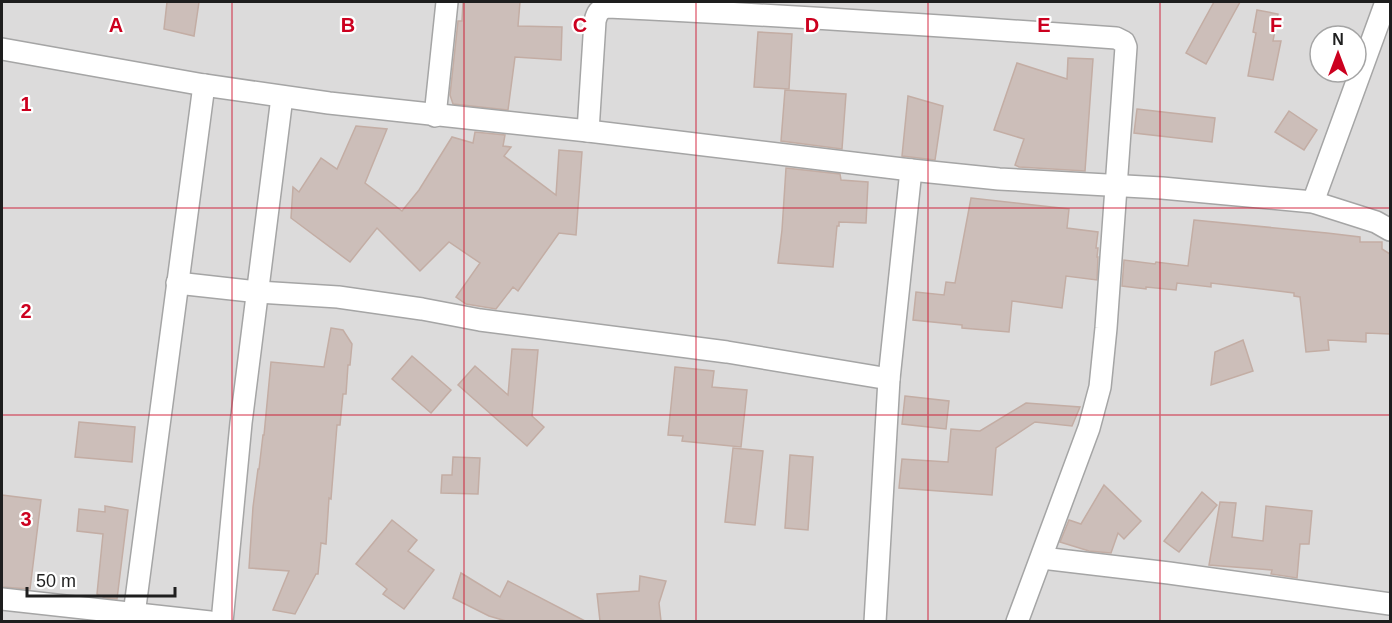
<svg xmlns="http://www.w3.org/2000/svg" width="1392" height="623" viewBox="0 0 1392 623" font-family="Helvetica,sans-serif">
	<rect width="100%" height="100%" fill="#f0e9e3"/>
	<path fill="#dcdbdb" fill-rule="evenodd" d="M2,2h1388v619h-1388zM1320,36h36v36h-36z"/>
	<g fill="#ccbeb9" stroke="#c3ada4" stroke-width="1.5">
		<polygon points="167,2 199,2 194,36 164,29"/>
		<polygon points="463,2 520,2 518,26 562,27 561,60 515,57 508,110 453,104 450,95 458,21 462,21"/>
		<polygon points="1214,2 1240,2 1206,64 1186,53"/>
		<polygon points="1257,10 1278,14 1273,41 1281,41 1273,80 1248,76 1256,33 1253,32"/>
		<polygon points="758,32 792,34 789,89 754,87"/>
		<polygon points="1068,58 1093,59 1085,171 1019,167 1015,165 1024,139 994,130 1017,63 1067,79"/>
		<polygon points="785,90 846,94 842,149 781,141"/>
		<polygon points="908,96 943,106 935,160 902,156"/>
		<polygon points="1137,109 1215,118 1212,142 1134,133"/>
		<polygon points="1289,111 1317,130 1304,150 1275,132"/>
		<polygon points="356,126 387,129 365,183 402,211 419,190 452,137 473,143 475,132 505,135 503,146 511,147 504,156 556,195 559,150 582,152 576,235 559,233 518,291 513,287 496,309 466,304 456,297 480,263 449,242 420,271 377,228 350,262 291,218 293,187 299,192 321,158 337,169"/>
		<polygon points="786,168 840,174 841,180 868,182 866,223 839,222 839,226 837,226 833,267 778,263 782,230"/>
		<polygon points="971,198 1069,209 1067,228 1098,232 1096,248 1098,248 1097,257 1098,257 1097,280 1066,276 1062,308 1012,301 1009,332 962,328 962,325 913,320 916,292 944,295 946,282 955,283"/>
		<polygon points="1194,220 1327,233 1360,237 1360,242 1382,242 1382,249 1390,254 1390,334 1366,333 1366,342 1328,340 1329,350 1306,352 1300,297 1294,296 1294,293 1211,283 1211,287 1177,283 1176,290 1146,287 1146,289 1122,286 1124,260 1155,264 1156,262 1188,266"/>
		<polygon points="331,328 343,330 352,344 350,365 348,365 346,394 343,394 340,425 337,425 331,499 329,498 326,544 321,543 318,574 316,574 295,614 273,610 289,571 249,568 253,507 258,469 259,469 263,435 264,435 271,362 324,367"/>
		<polygon points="1243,340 1253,371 1211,385 1215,352"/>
		<polygon points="512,349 538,350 532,416 544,427 527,446 458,385 475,366 508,395"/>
		<polygon points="412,356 451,390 431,413 392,379"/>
		<polygon points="675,367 714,371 712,387 747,390 741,447 682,441 683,436 668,435"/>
		<polygon points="905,396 949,401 946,429 902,424"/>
		<polygon points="1026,403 1080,407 1072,426 1035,422 996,448 992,495 899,488 902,459 948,462 951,429 980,431"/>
		<polygon points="79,422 135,427 132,462 75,457"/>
		<polygon points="733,448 763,451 755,525 725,522"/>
		<polygon points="790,455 813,457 808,530 785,528"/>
		<polygon points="453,457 480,458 478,494 441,493 442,475 452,475"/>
		<polygon points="1104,485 1141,521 1124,539 1118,533 1111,553 1089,551 1060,542 1069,520 1081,524"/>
		<polygon points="1202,492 1217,505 1179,552 1164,541"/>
		<polygon points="2,495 41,500 30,589 2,587"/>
		<polygon points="1220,502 1236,503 1232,537 1263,541 1266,506 1312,511 1309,544 1300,544 1297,578 1271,574 1272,570 1209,565"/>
		<polygon points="105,506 128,510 117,599 105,598 97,594 103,534 77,531 79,509 105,512"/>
		<polygon points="392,520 417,540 408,551 434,570 404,609 383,594 387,589 356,564"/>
		<polygon points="461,573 500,597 508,581 585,621 506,621 489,616 453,598"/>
		<polygon points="640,576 666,581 659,603 661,621 600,621 597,594 639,591"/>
	</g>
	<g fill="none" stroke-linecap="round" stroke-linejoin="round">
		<defs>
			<g id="minor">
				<polyline points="2,49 204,85 329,103 588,131 911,170 999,179 1162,188 1313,202 1376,222 1390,230"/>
				<polyline points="435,116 447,2"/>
				<path d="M588,131l7,-110c2,-8 4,-12 13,-14 170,8 339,19 508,31l8,4 2,5 -20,281 -6,59 -11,41 -72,194"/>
				<polyline points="1313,202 1386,2"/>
				<polyline points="177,283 258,292 338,297 422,309 480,320 727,352 889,379 875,622"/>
				<polyline points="889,379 911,170"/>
				<polyline points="1042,558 1169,573 1390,604"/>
				<polyline points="2,599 210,622"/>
				<polyline points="133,622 204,85"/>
				<polyline points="222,622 241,423 282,97"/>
			</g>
		</defs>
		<use href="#minor" stroke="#a5a5a5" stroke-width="24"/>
		<use href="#minor" stroke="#fff" stroke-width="21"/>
	</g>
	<path fill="none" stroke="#cc001f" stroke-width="1.5" stroke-opacity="0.55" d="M232,2v620M464,2v620M696,2v620M928,2v620M1160,2v620M2,208h1388M2,415h1388"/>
	<g font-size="20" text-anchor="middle" font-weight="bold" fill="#cc001f" stroke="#fff" stroke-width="4.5" stroke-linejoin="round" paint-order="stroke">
		<text x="116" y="32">A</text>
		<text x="348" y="32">B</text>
		<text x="580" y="32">C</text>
		<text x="812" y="32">D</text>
		<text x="1044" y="32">E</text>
		<text x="1276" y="32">F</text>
		<text x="26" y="111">1</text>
		<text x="26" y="318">2</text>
		<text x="26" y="526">3</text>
	</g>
	<rect width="1392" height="623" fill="none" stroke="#1e1e1e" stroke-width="6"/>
	<g transform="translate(1338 54)"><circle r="28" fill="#ffffff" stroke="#a5a5a5" stroke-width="1.5"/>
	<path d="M0-4.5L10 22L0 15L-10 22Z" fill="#cc001f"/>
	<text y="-9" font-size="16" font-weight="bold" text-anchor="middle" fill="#1e1e1e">N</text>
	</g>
	<path d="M27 587v9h148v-9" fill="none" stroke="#1e1e1e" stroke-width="3"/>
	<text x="36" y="587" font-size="18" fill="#1e1e1e" stroke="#ffffff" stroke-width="4.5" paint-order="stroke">50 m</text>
</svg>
